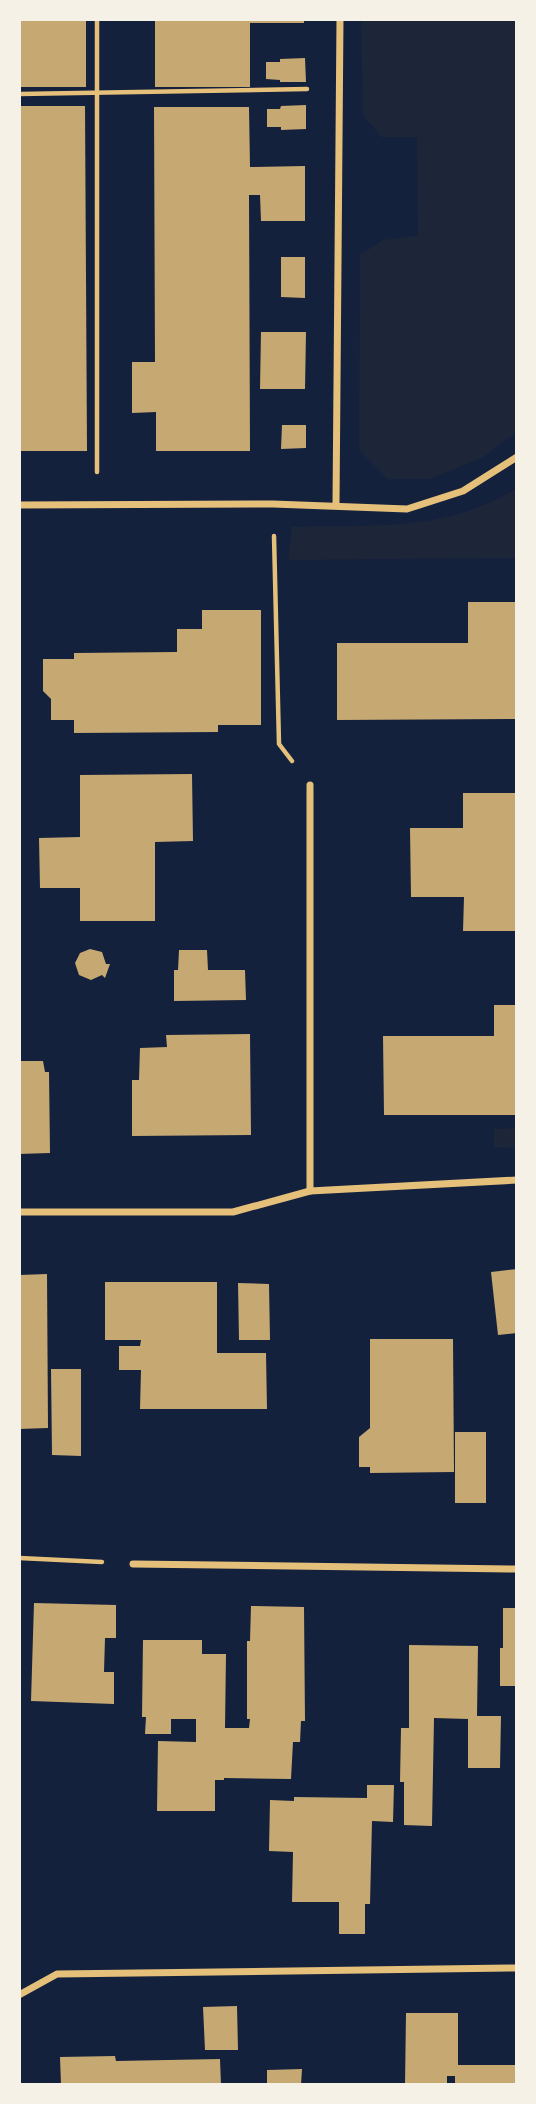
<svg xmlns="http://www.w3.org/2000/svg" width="536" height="2104" viewBox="0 0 536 2104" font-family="Karla,sans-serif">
	<rect width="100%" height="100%" fill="#14213d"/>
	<g fill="#1d2539">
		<polygon points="361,19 517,19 517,432 482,458 430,479 388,479 359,450 360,255 383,240 418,236 417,137 381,137 363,115"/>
		<path d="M517,488v70l-229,2 4,-33c79,-2 155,5 225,-39z"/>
		<polygon points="517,1128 517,1148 494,1147 494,1129"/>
	</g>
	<g fill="#c6a872">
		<rect x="19" y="19" width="67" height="68"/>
		<polygon points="155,19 304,19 304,23 250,23 250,87 155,87"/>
		<polygon points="305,58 306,82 280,82 280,80 266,79 266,62 280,62 280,59"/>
		<polygon points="306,105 306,129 281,130 281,127 267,127 267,109 280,109 281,106"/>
		<polygon points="19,106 85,106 87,451 19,451"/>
		<polygon points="154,107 249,107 250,167 305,166 305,221 261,221 260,195 249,195 250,451 156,451 156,412 132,413 132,362 155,362"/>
		<polygon points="281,257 305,257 305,298 281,297"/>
		<polygon points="261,332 306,332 305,389 260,389"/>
		<polygon points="282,425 306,425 306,448 281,449"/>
		<polygon points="468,602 517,602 517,719 337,720 337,643 468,643"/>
		<polygon points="202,610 261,610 261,725 218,725 218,732 74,733 74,720 51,720 51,699 43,691 43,659 74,659 74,653 177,652 177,629 202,629"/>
		<polygon points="192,774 193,841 155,842 155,921 80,921 80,888 40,888 39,838 80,837 80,775"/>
		<polygon points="463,793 517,793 517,931 463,931 464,897 411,897 410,828 463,828"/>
		<polygon points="90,949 102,952 106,964 110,964 105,978 102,975 91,980 79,975 75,963 80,953"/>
		<polygon points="179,950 207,950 208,970 245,970 246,1000 174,1001 174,970 178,970"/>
		<polygon points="494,1005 517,1005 517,1115 384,1115 383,1036 494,1036"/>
		<polygon points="250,1034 251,1135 132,1136 132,1080 139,1080 140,1048 167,1047 166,1035"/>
		<polygon points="19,1061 43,1061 45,1072 49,1072 50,1153 19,1154"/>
		<polygon points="517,1269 517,1333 498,1335 491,1272"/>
		<polygon points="47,1274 48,1428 19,1429 19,1275"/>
		<polygon points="105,1282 217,1282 217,1353 266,1353 267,1409 140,1409 141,1370 119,1370 119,1346 140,1346 141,1340 105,1340"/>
		<polygon points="238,1283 269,1284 270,1340 239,1340"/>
		<polygon points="370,1339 453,1339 454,1472 370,1473 370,1467 359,1467 359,1437 370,1428"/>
		<polygon points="51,1369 81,1369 81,1456 52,1455"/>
		<rect x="455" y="1432" width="31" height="71"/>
		<polygon points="34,1603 116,1605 116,1638 105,1638 104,1672 114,1672 114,1704 31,1701"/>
		<polygon points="251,1606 304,1607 305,1721 301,1721 300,1742 293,1742 291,1779 224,1778 224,1780 215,1780 215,1811 157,1811 158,1741 196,1742 196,1719 171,1719 171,1734 145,1734 146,1717 142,1717 143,1640 202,1640 202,1654 226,1654 225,1728 249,1728 250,1719 247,1719 247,1641 250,1641"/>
		<polygon points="503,1608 517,1608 517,1686 500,1686 500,1648 503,1648"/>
		<polygon points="409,1645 478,1646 477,1716 501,1716 500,1768 468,1768 468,1719 434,1718 432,1826 404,1825 404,1782 400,1782 401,1728 409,1728"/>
		<polygon points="367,1785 394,1785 393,1822 372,1821 370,1904 365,1904 365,1934 339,1934 339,1902 292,1902 293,1852 269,1851 270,1800 294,1801 294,1797 367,1798"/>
		<polygon points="237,2006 238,2050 205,2050 203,2007"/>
		<polygon points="406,2013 458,2013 458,2065 517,2065 517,2085 455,2085 455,2076 447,2076 447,2085 405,2085"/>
		<polygon points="115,2056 116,2061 220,2059 221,2085 61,2085 60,2057"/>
		<polygon points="302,2069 301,2085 267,2085 267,2070"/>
	</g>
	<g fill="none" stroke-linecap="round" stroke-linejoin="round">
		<g stroke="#e5c07b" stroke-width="4.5">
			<polyline points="97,19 97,472"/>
			<polyline points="19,94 307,89"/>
			<polyline points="274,536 279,744 292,761"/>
			<polyline points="19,1558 102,1562"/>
		</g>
		<g stroke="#e5c07b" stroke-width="7">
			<polyline points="336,504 340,19"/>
			<polyline points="19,505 273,504 407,509 463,491 517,457"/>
			<polyline points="310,1191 310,785"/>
			<polyline points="19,1212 233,1212 310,1191 517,1180"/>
			<polyline points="133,1564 517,1569"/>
			<polyline points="19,1995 57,1974 517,1968"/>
		</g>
	</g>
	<rect width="536" height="2104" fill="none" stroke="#f6f1e7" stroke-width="42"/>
</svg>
